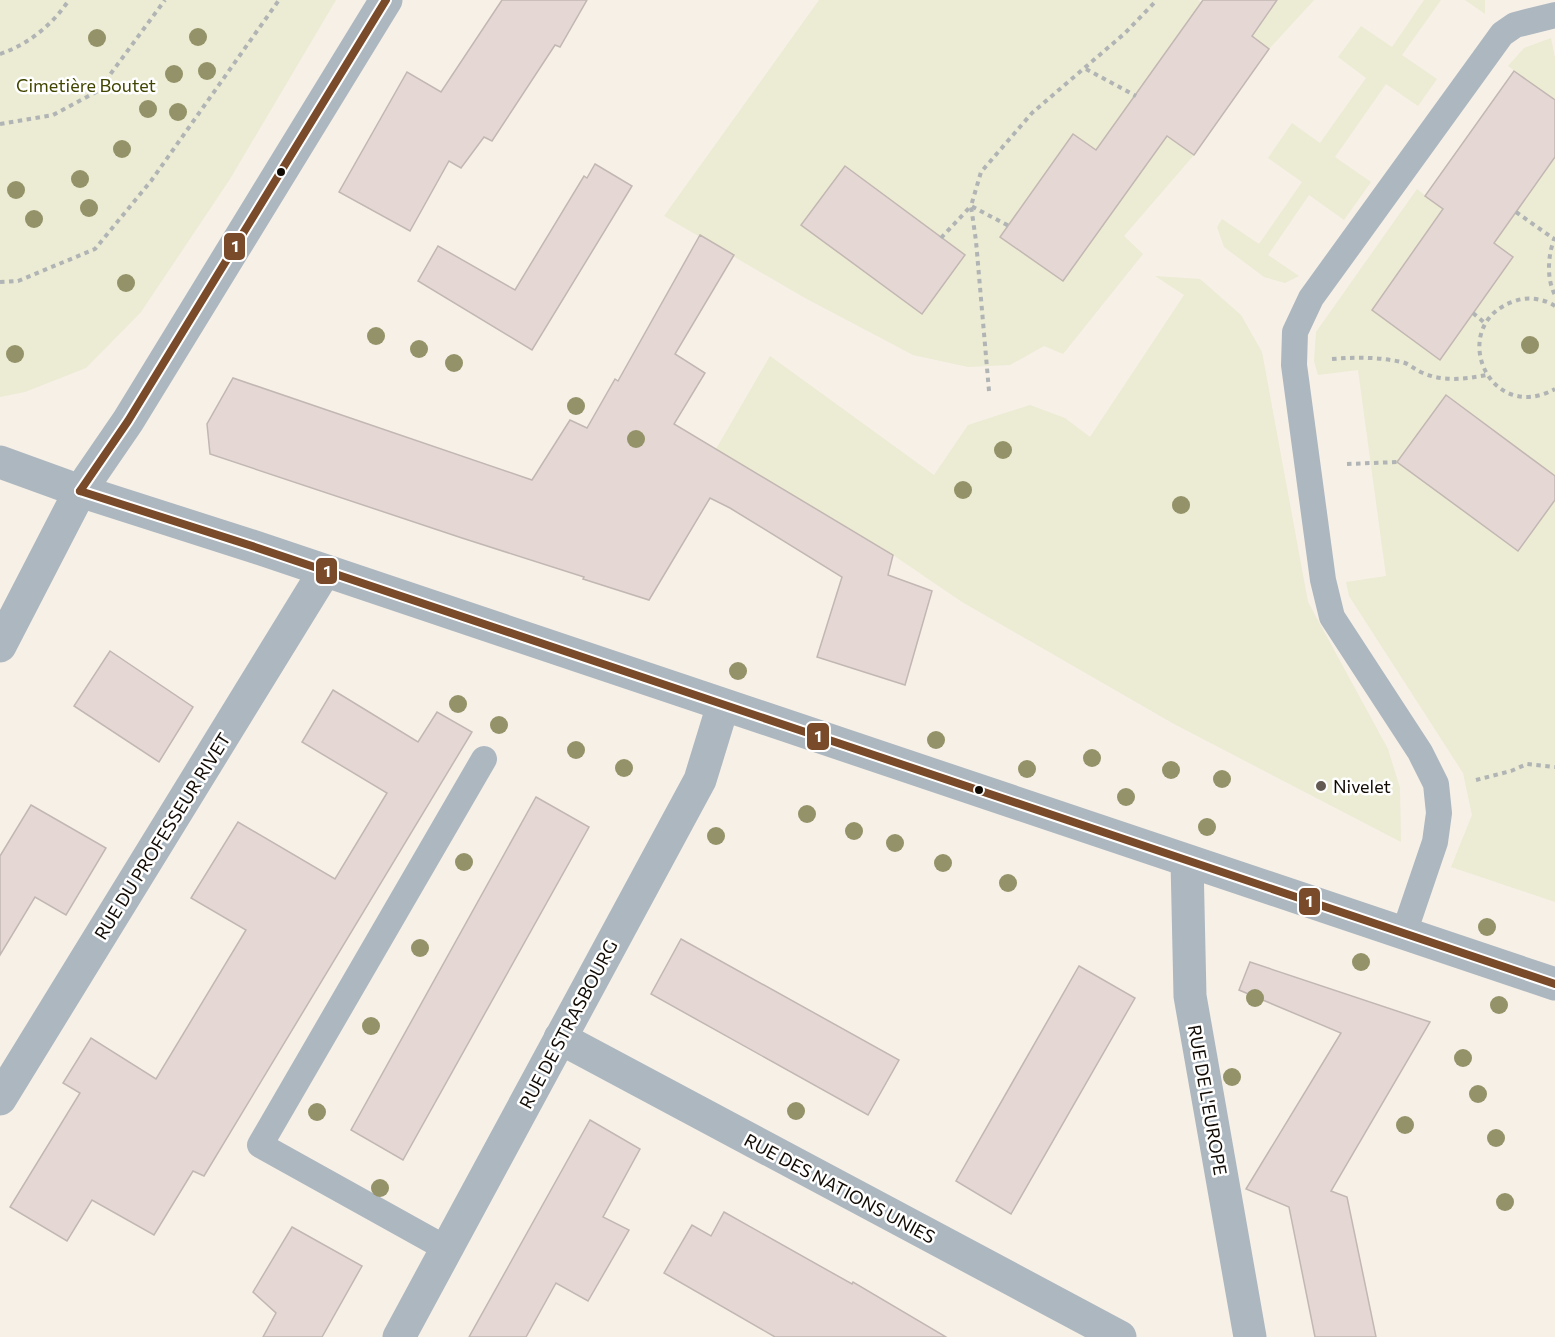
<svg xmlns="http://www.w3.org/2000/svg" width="1555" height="1337" viewBox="0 0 1555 1337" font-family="Commissioner,sans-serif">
	<rect width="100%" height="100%" fill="#f7f0e7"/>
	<g fill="#ecebd3">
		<polygon points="0,0 336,0 230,179 141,312 86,368 25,392 0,397"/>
		<polygon points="819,0 1198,0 1201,2 1127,108 1194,155 1124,236 1143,254 1063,354 1044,346 1010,365 968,367 913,355 805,298 664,216"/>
		<polygon points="1277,0 1314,0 1269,49 1252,36"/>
		<polygon points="1424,0 1441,0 1402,55 1437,79 1418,106 1386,84 1335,157 1371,182 1344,220 1309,195 1268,255 1299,276 1285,283 1264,277 1224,247 1217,227 1222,219 1259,244 1302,182 1268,158 1292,123 1320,143 1366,78 1338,57 1361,26 1392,47"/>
		<polygon points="1465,0 1485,0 1485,14"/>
		<polygon points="1551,38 1555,58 1555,100 1508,66 1524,48"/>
		<polygon points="1555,157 1555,476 1447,395 1397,462 1517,551 1555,500 1555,902 1451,867 1472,815 1463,773 1349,596 1346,582 1386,576 1358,370 1318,375 1314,361 1316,332 1417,189 1443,209 1372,310 1441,359 1513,257 1494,243"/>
		<polygon points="1155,276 1200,279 1241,315 1262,352 1308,602 1388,749 1400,788 1401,842 1174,724 962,602 893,555 716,449 770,356 934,475 968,425 1030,405 1065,418 1090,437 1184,295"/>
	</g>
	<g fill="#e5d8d4" stroke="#c2b7b3" stroke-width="1.5">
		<polygon points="502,0 587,0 560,47 555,45 492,141 484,137 461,168 449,161 410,231 339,192 407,72 441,92"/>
		<polygon points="1203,0 1277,0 1252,36 1269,49 1194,155 1167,136 1063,281 1000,237 1073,134 1096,150"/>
		<polygon points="1514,71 1555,100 1555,157 1494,243 1513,257 1440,360 1372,310 1443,209 1425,196"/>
		<polygon points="595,164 632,186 532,350 418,281 438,246 515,290 584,176 587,178"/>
		<polygon points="845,166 965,255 922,314 801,225"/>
		<polygon points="700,235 734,255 675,354 705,373 674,424 893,555 888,575 932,591 905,685 817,657 842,577 730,508 710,498 649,600 583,579 584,577 462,538 210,454 207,424 233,378 532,480 570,420 587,428 615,379 618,381"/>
		<polygon points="1446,395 1555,476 1555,500 1518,551 1397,462"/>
		<polygon points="110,651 193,707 159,762 74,706"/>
		<polygon points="333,690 418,742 437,712 472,732 204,1176 193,1171 154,1235 92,1200 67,1241 10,1207 80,1093 63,1083 91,1038 156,1079 246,930 191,898 238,822 335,879 387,793 302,742"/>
		<polygon points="536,797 589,827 403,1160 351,1130"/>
		<polygon points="31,805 106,848 66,915 35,897 0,955 0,856"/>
		<polygon points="681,939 899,1060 868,1115 651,994"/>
		<polygon points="1250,962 1430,1022 1331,1191 1347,1197 1376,1337 1315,1337 1289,1207 1246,1189 1341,1033 1239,990"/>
		<polygon points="1079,966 1135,998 1011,1214 956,1181"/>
		<polygon points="590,1120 640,1149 603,1217 629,1230 588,1301 556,1283 526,1337 469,1337"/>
		<polygon points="724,1212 852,1284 853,1282 946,1337 775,1337 664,1273 692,1225 711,1236"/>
		<polygon points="292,1227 362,1266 322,1337 263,1337 276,1313 253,1292"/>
	</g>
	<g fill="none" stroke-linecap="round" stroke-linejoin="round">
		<g stroke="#b0b4b5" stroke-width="4" stroke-dasharray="4.5 4.5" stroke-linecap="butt">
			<path d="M0,54c29,-10 52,-29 69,-54"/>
			<polyline points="1086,69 1136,96"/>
			<polyline points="0,124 53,115 98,91 165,0"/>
			<polyline points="1516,212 1554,239"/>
			<path d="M1555,237c-7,17 -9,41 0,58"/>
			<polyline points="941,238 971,206 1009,226"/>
			<polyline points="0,282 18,281 95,249 151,181 279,0"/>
			<path d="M1555,306c-11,-7 -27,-10 -40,-5 -69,22 -28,125 40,88"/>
			<polyline points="1473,313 1486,324"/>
			<path d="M1332,359c24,-2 46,-2 70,3 8,2 13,8 21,11 21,9 41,6 64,2"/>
			<polyline points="989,391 976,241 971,206 981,172 1032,113 1124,34 1157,0"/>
			<polyline points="1347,464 1397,462"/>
			<polyline points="1476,780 1511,771 1527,764 1555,767"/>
		</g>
		<g stroke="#adb7c0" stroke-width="26">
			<polyline points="1404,933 1435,842 1439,813 1436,784 1420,752 1332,617 1323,580 1294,365 1295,332 1311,298 1502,34 1515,25 1555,15"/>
			<polyline points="447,1249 260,1145 484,759"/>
		</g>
		<g stroke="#adb7c0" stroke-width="33">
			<polyline points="0,462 80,491 255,547 1555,984"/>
			<polyline points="0,646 80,491 128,421 386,0"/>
			<polyline points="1187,861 1190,996 1250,1337"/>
			<polyline points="560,1038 1120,1337"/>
			<polyline points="0,1099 324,572"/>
			<polyline points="399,1337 700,780 723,705"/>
		</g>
		<defs>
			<g id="bus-1">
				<polyline points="80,491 255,547 1555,984"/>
				<polyline points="80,491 128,421 386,0"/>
			</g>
		</defs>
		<use href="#bus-1" stroke="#fff" stroke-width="12"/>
		<use href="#bus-1" stroke="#7a4b2a" stroke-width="8"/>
	</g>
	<g fill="#939268">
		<circle cx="198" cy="37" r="9"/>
		<circle cx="97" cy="38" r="9"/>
		<circle cx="207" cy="71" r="9"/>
		<circle cx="174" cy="74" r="9"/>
		<circle cx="148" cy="109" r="9"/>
		<circle cx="178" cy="112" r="9"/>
		<circle cx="122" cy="149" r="9"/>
		<circle cx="80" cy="179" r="9"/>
		<circle cx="16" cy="190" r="9"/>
		<circle cx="89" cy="208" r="9"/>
		<circle cx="34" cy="219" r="9"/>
		<circle cx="126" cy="283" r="9"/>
		<circle cx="376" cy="336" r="9"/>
		<circle cx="1530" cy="345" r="9"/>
		<circle cx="419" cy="349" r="9"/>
		<circle cx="15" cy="354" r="9"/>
		<circle cx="454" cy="363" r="9"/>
		<circle cx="576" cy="406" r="9"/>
		<circle cx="636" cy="439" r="9"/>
		<circle cx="1003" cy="450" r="9"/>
		<circle cx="963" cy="490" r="9"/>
		<circle cx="1181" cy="505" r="9"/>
		<circle cx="738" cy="671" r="9"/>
		<circle cx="458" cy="704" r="9"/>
		<circle cx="499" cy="725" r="9"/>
		<circle cx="936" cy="740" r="9"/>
		<circle cx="576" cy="750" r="9"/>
		<circle cx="1092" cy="758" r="9"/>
		<circle cx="624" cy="768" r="9"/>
		<circle cx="1027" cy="769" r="9"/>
		<circle cx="1171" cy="770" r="9"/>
		<circle cx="1222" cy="779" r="9"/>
		<circle cx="1126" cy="797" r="9"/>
		<circle cx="807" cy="814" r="9"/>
		<circle cx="1207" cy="827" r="9"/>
		<circle cx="854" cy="831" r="9"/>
		<circle cx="716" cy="836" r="9"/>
		<circle cx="895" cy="843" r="9"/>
		<circle cx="464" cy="862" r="9"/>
		<circle cx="943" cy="863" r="9"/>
		<circle cx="1008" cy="883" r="9"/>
		<circle cx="1487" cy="927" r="9"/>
		<circle cx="420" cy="948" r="9"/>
		<circle cx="1361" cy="962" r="9"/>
		<circle cx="1255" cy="998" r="9"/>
		<circle cx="1499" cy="1005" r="9"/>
		<circle cx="371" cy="1026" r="9"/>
		<circle cx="1463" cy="1058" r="9"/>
		<circle cx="1232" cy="1077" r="9"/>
		<circle cx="1478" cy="1094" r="9"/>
		<circle cx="796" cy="1111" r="9"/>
		<circle cx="317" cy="1112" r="9"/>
		<circle cx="1405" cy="1125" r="9"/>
		<circle cx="1496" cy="1138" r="9"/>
		<circle cx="380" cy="1188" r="9"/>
		<circle cx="1505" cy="1202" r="9"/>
	</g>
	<g fill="#110a03" stroke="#fff" stroke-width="2">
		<circle cx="281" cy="172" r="5"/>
		<circle cx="979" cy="790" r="5"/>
	</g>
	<circle fill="#625a53" stroke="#fff" stroke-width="2" cx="1321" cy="786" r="6"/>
	<g text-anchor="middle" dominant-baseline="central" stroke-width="5" stroke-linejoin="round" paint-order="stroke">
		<g font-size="18" fill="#424500" stroke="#fff">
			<text x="86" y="85">Cimetière Boutet</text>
		</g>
		<g font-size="18" fill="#110a03" stroke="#fff" text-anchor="start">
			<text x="1333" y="786">Nivelet</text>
		</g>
		<g font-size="18" fill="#110a03" stroke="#fff">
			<text transform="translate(162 836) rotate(-58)">RUE DU PROFESSEUR RIVET</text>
			<text transform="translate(568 1024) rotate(-62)">RUE DE STRASBOURG</text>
			<text transform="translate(1208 1100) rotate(80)">RUE DE L'EUROPE</text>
			<text transform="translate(840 1188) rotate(28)">RUE DES NATIONS UNIES</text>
		</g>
	</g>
	<g stroke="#fff" stroke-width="2">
		<rect x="223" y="232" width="23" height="29" rx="6" fill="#7a4b2a"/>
		<rect x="315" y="557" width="23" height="28" rx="6" fill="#7a4b2a"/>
		<rect x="806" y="722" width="24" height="29" rx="6" fill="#7a4b2a"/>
		<rect x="1298" y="887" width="23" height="29" rx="6" fill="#7a4b2a"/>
	</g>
	<g font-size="16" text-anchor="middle" font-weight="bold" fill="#fff">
		<text x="235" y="252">1</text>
		<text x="327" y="577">1</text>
		<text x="818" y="742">1</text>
		<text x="1309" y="907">1</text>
	</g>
</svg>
